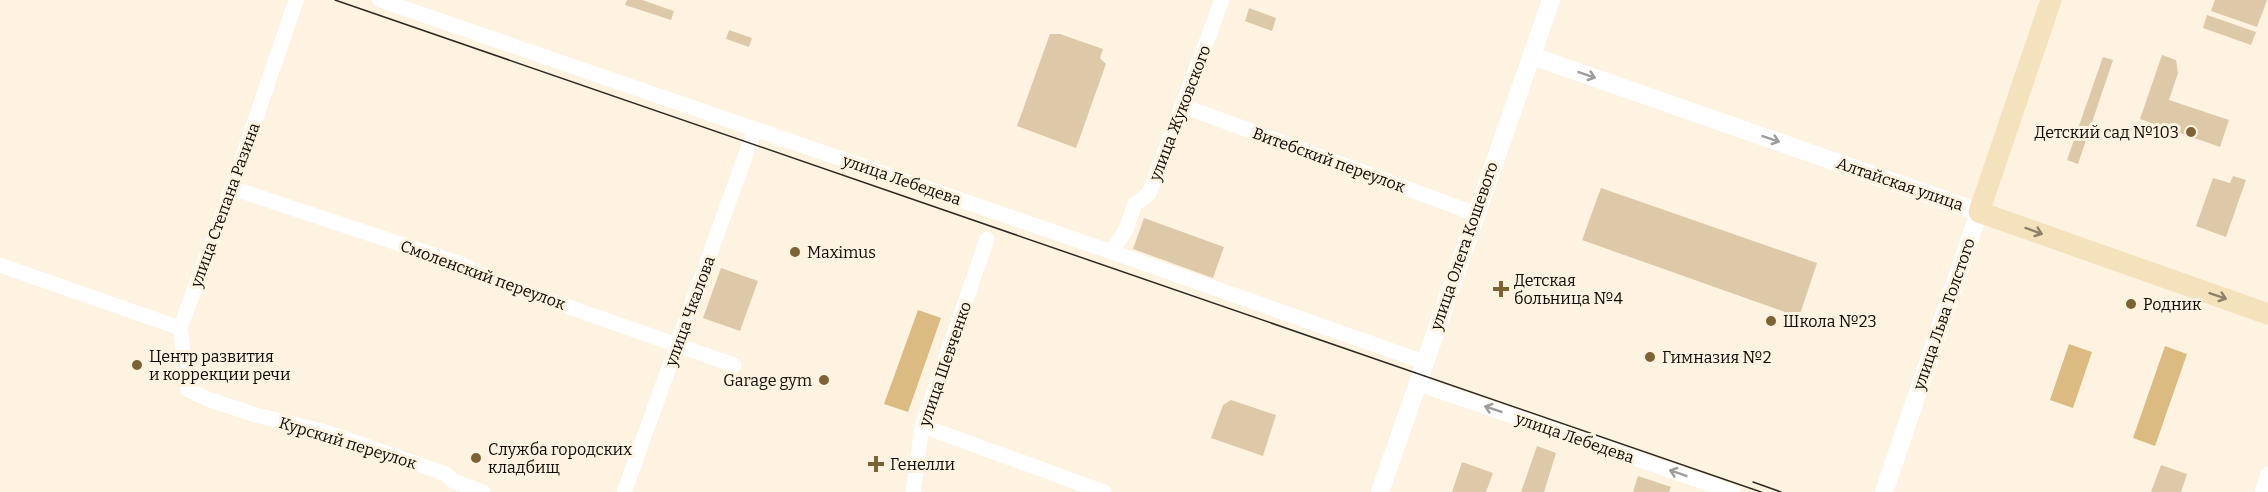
<svg xmlns="http://www.w3.org/2000/svg" width="2268" height="492" viewBox="0 0 2268 492" font-family="Bitter,serif">
	<rect width="100%" height="100%" fill="#fef3e0"/>
	<g fill="#ddc9a7">
		<polygon points="627,0 642,0 674,11 671,20 625,5"/>
		<polygon points="2215,0 2267,0 2257,27 2211,11"/>
		<polygon points="1249,8 1276,18 1272,31 1245,21"/>
		<polygon points="2207,15 2256,32 2251,45 2203,28"/>
		<polygon points="729,30 752,38 749,47 726,39"/>
		<polygon points="1050,34 1060,34 1103,49 1100,58 1106,64 1076,148 1017,126"/>
		<polygon points="2162,55 2176,60 2178,73 2169,100 2229,120 2220,147 2140,119"/>
		<polygon points="2103,57 2113,60 2078,164 2067,160"/>
		<polygon points="2233,176 2246,180 2226,237 2196,226 2213,178 2230,183"/>
		<polygon points="1601,188 1817,263 1799,317 1582,240"/>
		<polygon points="1144,218 1224,247 1213,278 1133,249"/>
		<polygon points="721,268 758,281 740,331 703,318"/>
		<polygon points="1231,400 1276,415 1263,456 1211,438 1223,405"/>
		<polygon points="1537,446 1556,453 1544,492 1521,492"/>
		<polygon points="1462,462 1493,473 1486,492 1452,492"/>
		<polygon points="2161,465 2187,474 2181,492 2151,492"/>
		<polygon points="1638,476 1671,487 1669,492 1633,492"/>
	</g>
	<g fill="#dcbb83">
		<polygon points="918,310 941,318 908,412 884,404"/>
		<polygon points="2069,344 2092,352 2073,408 2050,400"/>
		<polygon points="2165,346 2187,354 2155,446 2133,438"/>
	</g>
	<g fill="none" stroke-linecap="round" stroke-linejoin="round">
		<g stroke="#fff" stroke-width="15">
			<polyline points="296,0 232,188 180,328 188,390 210,400 256,415 326,432 392,455 446,474 453,481 483,492"/>
			<polyline points="380,0 1112,252 1424,362"/>
			<polyline points="1183,106 1476,214"/>
			<polyline points="232,188 461,264 489,279 734,365"/>
			<polyline points="1112,252 1126,229 1135,204 1149,194 1222,0"/>
			<polyline points="0,265 180,328"/>
			<polyline points="1416,383 1733,492"/>
			<polyline points="922,426 1104,492"/>
			<polyline points="624,492 755,129"/>
			<polyline points="913,492 922,426 987,239"/>
			<polyline points="2262,492 2268,474"/>
		</g>
		<g stroke="#fff" stroke-width="18">
			<polyline points="1532,56 1979,212 1884,492"/>
			<polyline points="1380,492 1551,0"/>
		</g>
		<polyline stroke="#f4e2bd" stroke-width="21" points="2051,0 1979,212 2268,314"/>
		<g stroke="#2d2720" stroke-width="1.5">
			<polyline points="335,0 1761,492"/>
			<polyline points="1753,482 1781,492"/>
		</g>
	</g>
	<defs><path id="oneway-shaft" d="M-6 0H5M1.5-3L5.5 0L1.5 3" fill="none" stroke-width="1.6" stroke-linecap="round" stroke-linejoin="round" transform="scale(1.5)"/></defs>
	<g stroke="#9f9d9b">
		<use href="#oneway-shaft" transform="translate(1587 75) rotate(19)"/>
		<use href="#oneway-shaft" transform="translate(1771 139) rotate(19)"/>
		<use href="#oneway-shaft" transform="translate(1493 409) rotate(-161)"/>
		<use href="#oneway-shaft" transform="translate(1678 473) rotate(-161)"/>
	</g>
	<g stroke="#8d816a">
		<use href="#oneway-shaft" transform="translate(2034 231) rotate(20)"/>
		<use href="#oneway-shaft" transform="translate(2218 296) rotate(19)"/>
	</g>
	<g fill="#7d6334" stroke="#fef3e0" stroke-width="2">
		<circle cx="2191" cy="132" r="6"/>
		<circle cx="795" cy="252" r="6"/>
		<path d="M1498 280h6v6h6v6h-6v6h-6v-6h-6v-6h6z"/>
		<circle cx="2131" cy="304" r="6"/>
		<circle cx="1771" cy="321" r="6"/>
		<circle cx="1650" cy="357" r="6"/>
		<circle cx="137" cy="365" r="6"/>
		<circle cx="824" cy="380" r="6"/>
		<circle cx="476" cy="458" r="6"/>
		<path d="M873 455h6v6h6v6h-6v6h-6v-6h-6v-6h6z"/>
	</g>
	<g text-anchor="middle" dominant-baseline="central" stroke-width="6" stroke-linejoin="round" paint-order="stroke">
		<g font-size="16" fill="#0f0a04" stroke="#fef3e0">
			<text transform="translate(1180 113) rotate(-69)">улица Жуковского</text>
			<text transform="translate(1329 160) rotate(20)">Витебский переулок</text>
			<text transform="translate(902 180) rotate(19)">улица Лебедева</text>
			<text transform="translate(1900 184) rotate(19)">Алтайская улица</text>
			<text transform="translate(225 205) rotate(-70)">улица Степана Разина</text>
			<text transform="translate(1464 246) rotate(-71)">улица Олега Кошевого</text>
			<text transform="translate(483 275) rotate(20)">Смоленский переулок</text>
			<text transform="translate(690 311) rotate(-70)">улица Чкалова</text>
			<text transform="translate(1944 314) rotate(-71)">улица Льва Толстого</text>
			<text transform="translate(945 364) rotate(-71)">улица Шевченко</text>
			<text transform="translate(1575 438) rotate(19)">улица Лебедева</text>
			<text transform="translate(348 443) rotate(17)">Курский переулок</text>
		</g>
		<g font-size="16" fill="#0f0a04" stroke="#fef3e0" text-anchor="start">
			<text x="2179" y="132" text-anchor="end">Детский сад №103</text>
			<text x="807" y="252">Maximus</text>
			<text x="1514" y="280">Детская<tspan x="1514" dy="18">больница №4</tspan></text>
			<text x="2143" y="304">Родник</text>
			<text x="1783" y="321">Школа №23</text>
			<text x="149" y="356">Центр развития<tspan x="149" dy="18">и коррекции речи</tspan></text>
			<text x="1662" y="357">Гимназия №2</text>
			<text x="812" y="380" text-anchor="end">Garage gym</text>
			<text x="488" y="449">Служба городских<tspan x="488" dy="18">кладбищ</tspan></text>
			<text x="890" y="464">Генелли</text>
		</g>
	</g>
</svg>
